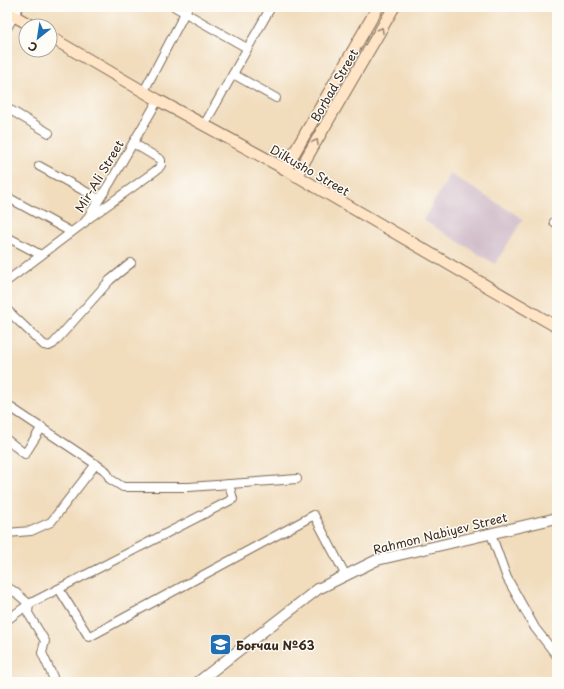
<svg xmlns="http://www.w3.org/2000/svg" width="564" height="689" viewBox="0 0 564 689" font-family="'Playpen Sans',sans-serif">
	<rect width="100%" height="100%" fill="#fdfcf7"/>
	<filter id="ink" filterUnits="userSpaceOnUse"><feTurbulence type="fractalNoise" baseFrequency=".025" numOctaves="2"/><feDisplacementMap in="SourceGraphic" scale="8" xChannelSelector="R" yChannelSelector="G"/><feConvolveMatrix kernelMatrix="1 2 1 2 8 2 1 2 1" color-interpolation-filters="sRGB"/></filter>
	<filter id="wash" filterUnits="userSpaceOnUse"><feTurbulence type="fractalNoise" baseFrequency=".012" numOctaves="4" result="noise"/><feDisplacementMap in="SourceGraphic" scale="16" xChannelSelector="R" yChannelSelector="G"/><feGaussianBlur stdDeviation="0.9" result="paint"/><feColorMatrix in="noise" values="0 0 0 0 0 0 0 0 0 0 0 0 0 0 0 0 0 1.4 0 .05"/><feComposite in="paint" operator="in"/></filter>
	<g filter="url(#wash)">
		<rect width="100%" height="100%" fill="#f1dcbc"/>
		<polygon fill="#f6cfd8" points="223,635 230,644 217,654 210,645"/>
		<polygon fill="#d1bdca" points="450,174 523,219 495,264 423,220"/>
	</g>
	<g filter="url(#ink)">
		<g fill="none" stroke-linecap="round" stroke-linejoin="round">
			<defs>
				<g id="minor">
					<polyline points="175,7 247,48"/>
					<polyline points="7,28 19,7"/>
					<polyline points="233,74 276,98"/>
					<polyline points="144,91 188,7"/>
					<polyline points="7,108 49,133"/>
					<polyline points="204,125 271,7"/>
					<polyline points="39,166 99,199"/>
					<polyline points="7,197 71,232"/>
					<polyline points="88,219 158,169 161,165 161,160 133,143"/>
					<polyline points="554,222 557,224"/>
					<polyline points="7,237 41,255"/>
					<polyline points="7,281 85,222 111,181 158,100"/>
					<polyline points="7,310 44,345 49,346 53,344 110,280 131,263"/>
					<polyline points="7,405 106,471 110,479 123,487 189,487 297,479"/>
					<polyline points="7,440 25,454 42,427"/>
					<polyline points="7,533 31,531 51,522 96,464"/>
					<polyline points="491,534 507,578 535,628 557,656"/>
					<polyline points="7,587 15,592 29,604 28,613 45,641 42,653 53,677 52,682"/>
					<polyline points="59,589 89,637 314,515 346,576"/>
					<polyline points="7,620 29,604 233,499 229,484"/>
				</g>
				<polyline id="tertiary" points="198,682 318,589 377,560 557,518"/>
				<g id="secondary">
					<polyline points="7,12 32,26"/>
					<polyline points="50,37 158,100 285,169 557,327"/>
					<polyline points="285,169 378,7"/>
					<polyline points="296,176 394,7"/>
				</g>
			</defs>
			<use href="#minor" stroke="#7b6855" stroke-width="10"/>
			<use href="#tertiary" stroke="#7b6855" stroke-width="12"/>
			<use href="#secondary" stroke="#7b6855" stroke-width="13"/>
			<use href="#minor" stroke="#fff" stroke-width="8"/>
			<use href="#tertiary" stroke="#fff" stroke-width="10"/>
			<use href="#secondary" stroke="#ffe4c6" stroke-width="11"/>
		</g>
		<defs><path id="oneway-chevron" d="M-2-3.5L2.5 0L-2 3.5" fill="none" stroke-width="1.6" stroke-linecap="round" stroke-linejoin="round"/></defs>
		<g stroke="#9d8772">
			<use href="#oneway-chevron" transform="translate(381 30) rotate(-60)"/>
			<use href="#oneway-chevron" transform="translate(316 142) rotate(-60)"/>
		</g>
	</g>
	<defs>
		<symbol id="school-square" viewBox="-11 -11 22 22"><rect x="-9" y="-9" width="18" height="18" rx="4" fill="#1f6fb2" stroke="#fdfcf7"/><path d="M0-5L7-2L0 1L-7-2ZM-4 1L0 2.5L4 1V4Q0 6-4 4Z" fill="#fff"/></symbol>
	</defs>
	<g fill-rule="evenodd">
		<use href="#school-square" x="208" y="632" width="25" height="25"/>
	</g>
	<g text-anchor="middle" dominant-baseline="central" stroke-width="3" stroke-linejoin="round" paint-order="stroke">
		<g font-size="12" fill="#3b2a1e" stroke="#fdfcf7">
			<text transform="translate(334 85) rotate(-60)">Borbad Street</text>
			<text transform="translate(310 170) rotate(30)">Dilkusho Street</text>
			<text transform="translate(99 176) rotate(-59)">Mir-Ali Street</text>
			<text transform="translate(440 533) rotate(-14)">Rahmon Nabiyev Street</text>
		</g>
		<g font-size="12" font-weight="bold" fill="#3b2a1e" stroke="#fdfcf7" text-anchor="start">
			<text x="236" y="645">Боғчаи №63</text>
		</g>
	</g>
	<rect width="564" height="689" fill="none" stroke="#fdfcf7" stroke-width="24"/>
	<g transform="translate(38 38) rotate(210)"><circle r="19" fill="#fdfcf7" stroke="#afa8a0"/>
	<path d="M0-3L7 15L0 10L-7 15Z" fill="#1f6fb2"/>
	<text y="-6" font-size="11" font-weight="bold" text-anchor="middle" fill="#3b2a1e">С</text>
	</g>
</svg>
